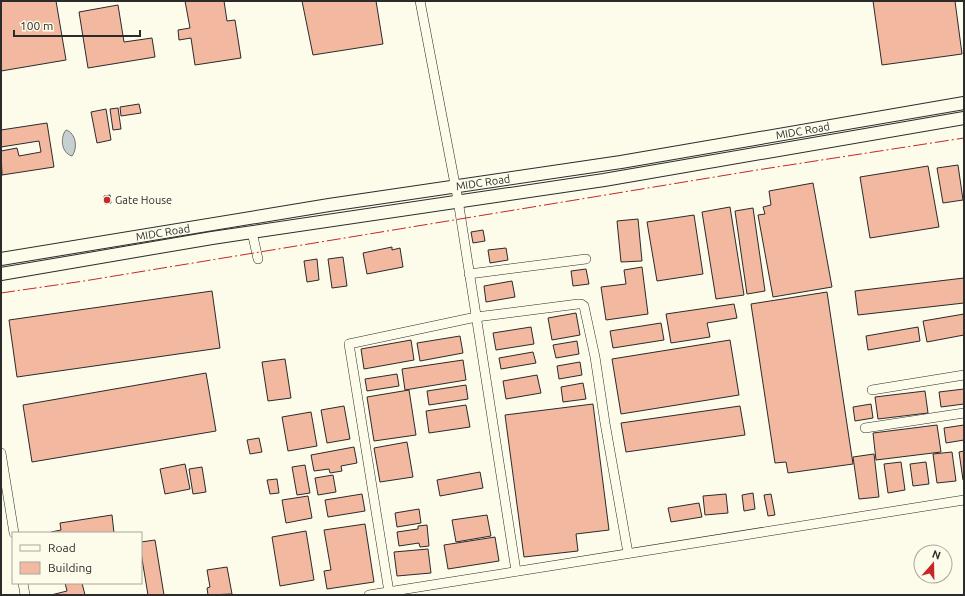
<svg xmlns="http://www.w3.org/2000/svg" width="965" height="596" viewBox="0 0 965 596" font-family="Ubuntu,sans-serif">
	<rect width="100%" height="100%" fill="#fdfbea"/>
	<path fill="#c7d0d0" stroke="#74746e" d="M66,130c10,3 12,18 6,26 -11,-3 -12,-19 -6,-26z"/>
	<g fill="#f2b8a0" stroke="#2b2b2b">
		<polygon points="1,1 56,1 66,60 1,71"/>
		<polygon points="185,1 224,1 227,21 235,20 241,58 195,65 191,38 179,40 178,30 190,28"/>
		<polygon points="302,1 376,1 383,44 313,55"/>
		<polygon points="873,1 955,1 962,54 882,65"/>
		<polygon points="118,5 124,42 152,38 155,57 88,68 79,12"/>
		<polygon points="139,104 141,113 121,116 120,107"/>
		<polygon points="118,108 121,129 113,130 110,109"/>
		<polygon points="106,109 111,140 97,143 91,112"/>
		<polygon points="47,123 54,167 2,175 1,151 17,148 19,156 41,152 39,141 1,147 1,130"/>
		<polygon points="958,165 963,200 943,203 937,168"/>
		<polygon points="928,166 939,227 870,238 860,177"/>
		<polygon points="813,183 832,287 773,297 758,215 765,214 763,207 771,205 769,191"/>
		<polygon points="110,195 111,203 105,204 104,196"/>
		<polygon points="730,207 744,295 716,299 702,212"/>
		<polygon points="753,208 765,291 747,294 735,211"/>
		<polygon points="694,215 703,274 657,281 647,222"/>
		<polygon points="638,219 642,261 621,262 617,221"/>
		<polygon points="483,230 485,241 473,243 471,232"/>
		<polygon points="392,247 392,250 400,248 403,267 367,274 363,253"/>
		<polygon points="506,248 508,260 490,263 488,250"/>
		<polygon points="343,257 347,286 332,288 328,259"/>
		<polygon points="317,259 319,280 307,282 304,261"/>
		<polygon points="642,267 648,314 606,320 601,287 626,284 624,270"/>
		<polygon points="586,269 589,284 573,286 571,271"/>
		<polygon points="964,278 964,303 858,315 855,291"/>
		<polygon points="512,281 515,297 486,302 484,286"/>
		<polygon points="212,291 220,348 17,377 9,320"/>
		<polygon points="827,292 853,464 788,473 786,462 775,463 751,304"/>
		<polygon points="734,304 737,318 707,323 710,337 671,343 666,314"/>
		<polygon points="576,313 580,335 552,340 548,318"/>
		<polygon points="964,314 964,335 927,342 923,321"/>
		<polygon points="661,323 664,340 613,348 610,331"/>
		<polygon points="531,327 534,344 496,350 493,333"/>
		<polygon points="918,327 920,341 868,350 866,336"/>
		<polygon points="460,336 463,353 420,361 417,343"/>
		<polygon points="411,340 414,360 364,369 361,349"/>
		<polygon points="730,340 739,395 621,414 612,359"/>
		<polygon points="577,341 579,354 556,358 553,345"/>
		<polygon points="533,352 536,363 501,369 499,358"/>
		<polygon points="285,359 291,398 268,401 262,362"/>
		<polygon points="463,360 466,380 405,390 402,369"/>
		<polygon points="580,362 582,375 559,379 557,366"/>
		<polygon points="206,373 216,431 32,462 23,405"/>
		<polygon points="397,374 399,386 367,391 365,379"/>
		<polygon points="537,375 541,393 506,399 503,381"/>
		<polygon points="583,383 586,399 563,402 561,387"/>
		<polygon points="466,385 468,399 429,405 427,391"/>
		<polygon points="964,389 964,404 941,407 939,392"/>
		<polygon points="409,390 416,435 374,441 367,397"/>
		<polygon points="925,391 928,413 878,419 875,397"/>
		<polygon points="593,404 609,530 576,534 578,551 524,557 505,415"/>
		<polygon points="871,404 873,418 855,421 853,407"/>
		<polygon points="466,405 470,427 429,433 426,411"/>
		<polygon points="344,406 350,439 327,443 321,410"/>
		<polygon points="740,406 745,435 626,452 621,423"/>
		<polygon points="311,412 317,446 288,451 282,417"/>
		<polygon points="937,425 941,452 876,460 873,433"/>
		<polygon points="964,425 964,440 946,443 944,428"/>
		<polygon points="259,438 262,452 250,454 247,440"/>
		<polygon points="407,442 413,477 380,482 374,448"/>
		<polygon points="354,447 357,463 341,466 342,471 330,473 329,469 314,471 311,455"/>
		<polygon points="964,451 964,480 963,480 959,452"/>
		<polygon points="952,452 956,481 937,483 933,454"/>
		<polygon points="874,454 879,497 859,499 853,457"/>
		<polygon points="901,462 905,490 888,493 884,464"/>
		<polygon points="926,462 929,484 913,486 910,464"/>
		<polygon points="185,464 190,489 165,494 160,469"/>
		<polygon points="305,465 310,493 297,495 292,467"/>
		<polygon points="202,467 206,492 193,494 189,469"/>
		<polygon points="480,472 483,488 440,496 437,480"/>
		<polygon points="333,475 336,492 318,495 315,478"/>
		<polygon points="277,479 279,493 270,494 267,480"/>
		<polygon points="753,493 755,509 744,511 742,495"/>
		<polygon points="362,494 365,511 328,517 325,500"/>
		<polygon points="726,494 728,513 705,515 703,496"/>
		<polygon points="771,494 775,515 768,516 764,495"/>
		<polygon points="308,496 312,518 286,523 282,500"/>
		<polygon points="699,503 702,517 671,522 668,508"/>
		<polygon points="419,509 421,523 397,527 395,513"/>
		<polygon points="112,515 114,533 51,533 51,532 61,530 60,523"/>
		<polygon points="487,515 491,536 456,542 452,520"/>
		<polygon points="365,524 374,582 327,589 324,571 331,570 324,530"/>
		<polygon points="427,525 429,546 420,547 419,543 399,546 397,532 418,529 418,526"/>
		<polygon points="306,531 314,580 280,586 272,537"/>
		<polygon points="495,537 499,561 448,569 444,545"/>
		<polygon points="155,540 164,595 148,595 141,553 141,542"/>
		<polygon points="428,549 431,573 397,576 394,552"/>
		<polygon points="227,567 232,594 208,595 207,588 210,587 207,570"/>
		<polygon points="65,583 82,583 85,595 51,595 67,591"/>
	</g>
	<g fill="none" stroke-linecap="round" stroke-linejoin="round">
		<defs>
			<g id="minor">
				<polyline points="420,1 458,200 516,571"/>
				<polyline points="252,232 258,259"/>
				<polyline points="469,274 586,259"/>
				<polyline points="872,390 964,375"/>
				<polyline points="865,428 964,413"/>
				<polyline points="1,453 14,533"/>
				<polyline points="23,583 25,595"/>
				<polyline points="389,592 349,344 476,317 578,304 581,304 584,306 595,357 605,423 628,553"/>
				<polyline points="369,595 964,500"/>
			</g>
			<g id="major">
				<path id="s1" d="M1,259l328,-54 292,-43 343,-59"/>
				<polyline points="1,274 212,238 604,180 964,118"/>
			</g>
		</defs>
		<use href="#minor" stroke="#2b2b2b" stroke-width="10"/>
		<use href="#major" stroke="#2b2b2b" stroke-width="14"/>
		<use href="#minor" stroke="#fdfbea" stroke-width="9"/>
		<use href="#major" stroke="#fdfbea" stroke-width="12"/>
		<polyline stroke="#c62828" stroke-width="1" stroke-dasharray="14 3 2 3" stroke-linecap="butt" points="1,293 84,281 757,170 964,138"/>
	</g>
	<circle fill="#c62828" stroke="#fdfbea" stroke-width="1.5" cx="107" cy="200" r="4"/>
	<g text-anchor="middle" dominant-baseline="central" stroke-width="3" stroke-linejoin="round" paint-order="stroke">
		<g font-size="11" fill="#2b2b2b" stroke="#fdfbea">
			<text stroke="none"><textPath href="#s1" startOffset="812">MIDC Road</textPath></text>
			<text stroke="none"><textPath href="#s1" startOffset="488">MIDC Road</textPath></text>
			<text stroke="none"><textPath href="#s1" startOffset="164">MIDC Road</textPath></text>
		</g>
		<g font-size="11" fill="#2b2b2b" stroke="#fdfbea" text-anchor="start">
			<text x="115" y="200">Gate House</text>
		</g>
	</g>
	<rect width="965" height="596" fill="none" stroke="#2b2b2b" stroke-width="4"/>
	<rect x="12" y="532" width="130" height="52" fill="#fdfbea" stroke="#a9a89e"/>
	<rect x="20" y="545" width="20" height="6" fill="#fdfbea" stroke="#a9a89e"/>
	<text x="48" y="552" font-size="12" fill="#2b2b2b">Road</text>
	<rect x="20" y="562" width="20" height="12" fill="#f2b8a0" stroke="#a9a89e"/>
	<text x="48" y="572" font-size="12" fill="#2b2b2b">Building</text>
	<g transform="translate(933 564) rotate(20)"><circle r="19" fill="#fdfbea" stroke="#a9a89e"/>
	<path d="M0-3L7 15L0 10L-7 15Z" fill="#c62828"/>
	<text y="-6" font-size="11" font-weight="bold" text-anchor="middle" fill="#2b2b2b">N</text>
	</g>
	<path d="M14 30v6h126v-6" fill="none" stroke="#2b2b2b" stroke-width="2"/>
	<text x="20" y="30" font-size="12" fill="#2b2b2b" stroke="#fdfbea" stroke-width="3" paint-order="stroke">100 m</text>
</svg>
